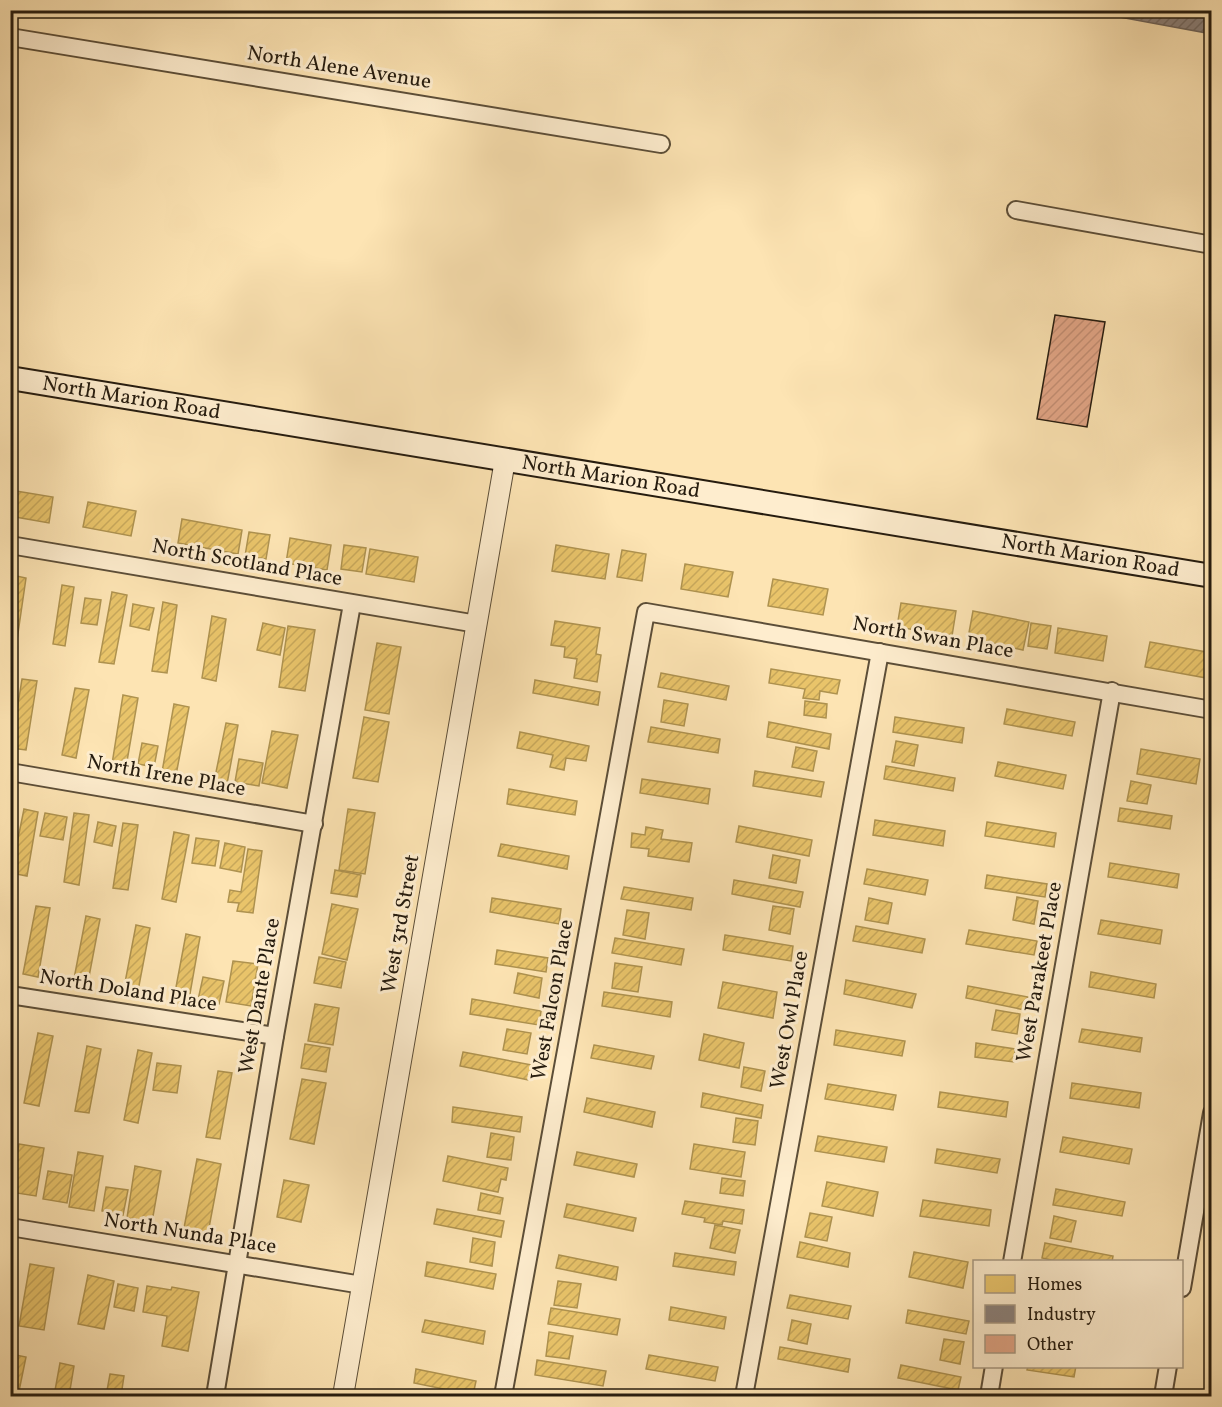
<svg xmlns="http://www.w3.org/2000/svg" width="1222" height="1407" viewBox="0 0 1222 1407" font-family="Vollkorn,serif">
	<defs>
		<pattern id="homes-hatch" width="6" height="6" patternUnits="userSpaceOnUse" patternTransform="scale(1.5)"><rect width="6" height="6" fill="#e9c46a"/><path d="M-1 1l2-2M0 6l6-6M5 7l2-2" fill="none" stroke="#c8a85b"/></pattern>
		<pattern id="industry-hatch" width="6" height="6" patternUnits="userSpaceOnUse" patternTransform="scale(1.5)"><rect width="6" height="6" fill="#8a817c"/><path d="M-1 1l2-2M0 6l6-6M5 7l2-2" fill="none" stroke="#716964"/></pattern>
		<pattern id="building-hatch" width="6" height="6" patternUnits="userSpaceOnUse" patternTransform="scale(1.5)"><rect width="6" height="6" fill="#e2a586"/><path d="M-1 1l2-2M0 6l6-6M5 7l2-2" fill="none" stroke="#c28d72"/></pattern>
	</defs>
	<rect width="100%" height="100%" fill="#fde4b3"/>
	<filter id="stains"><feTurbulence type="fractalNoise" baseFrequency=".00333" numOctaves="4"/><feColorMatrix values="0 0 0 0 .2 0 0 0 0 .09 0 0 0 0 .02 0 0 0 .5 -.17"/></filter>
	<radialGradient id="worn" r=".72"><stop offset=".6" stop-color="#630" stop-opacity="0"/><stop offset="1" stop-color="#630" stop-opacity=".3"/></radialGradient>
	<g fill="url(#homes-hatch)" stroke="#ae924f" stroke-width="1.5">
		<polygon points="10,490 53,497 49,523 10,516"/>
		<polygon points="88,502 136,511 131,536 83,527"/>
		<polygon points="182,519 242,530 238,554 178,543"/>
		<polygon points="249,532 270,535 266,559 245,556"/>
		<polygon points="290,538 331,545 327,570 286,563"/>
		<polygon points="344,545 366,548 362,572 341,569"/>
		<polygon points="556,545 609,554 605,579 552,571"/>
		<polygon points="370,549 418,557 414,582 366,574"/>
		<polygon points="622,550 646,554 642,581 617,577"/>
		<polygon points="685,564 733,572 728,597 681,589"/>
		<polygon points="12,575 26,578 16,647 10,646"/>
		<polygon points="773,579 828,589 823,615 768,606"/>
		<polygon points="62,585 74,587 65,646 53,644"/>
		<polygon points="112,592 127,595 114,664 99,662"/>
		<polygon points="85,598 101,600 97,625 81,623"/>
		<polygon points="163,602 177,605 167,673 152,671"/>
		<polygon points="901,603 956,611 952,636 897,627"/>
		<polygon points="133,604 154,608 149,630 130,626"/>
		<polygon points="973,611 1029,622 1023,650 968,638"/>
		<polygon points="212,616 226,619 216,681 202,678"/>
		<polygon points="555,621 600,628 596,654 601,655 597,682 574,678 577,659 564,657 565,647 551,645"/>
		<polygon points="263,623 285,628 280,655 257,650"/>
		<polygon points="1031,623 1051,626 1047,649 1028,646"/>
		<polygon points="288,626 315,630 305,691 279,687"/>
		<polygon points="1058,628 1107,636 1103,661 1055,653"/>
		<polygon points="1150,642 1212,653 1212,679 1145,667"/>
		<polygon points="377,643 401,647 389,714 365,710"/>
		<polygon points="771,669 840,680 837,694 820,691 819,700 803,698 805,689 769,683"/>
		<polygon points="661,673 729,686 726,700 658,687"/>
		<polygon points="22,679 37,681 26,750 11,748"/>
		<polygon points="535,680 600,692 598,705 533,693"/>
		<polygon points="75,688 89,690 76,758 62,755"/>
		<polygon points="123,695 138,698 126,767 112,764"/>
		<polygon points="664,700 688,704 684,726 661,722"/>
		<polygon points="805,701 827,704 826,718 804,715"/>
		<polygon points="174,704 189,707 176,775 162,772"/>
		<polygon points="1007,709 1075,722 1072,736 1004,724"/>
		<polygon points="364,717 389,722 378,782 353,778"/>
		<polygon points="895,717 964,728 962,743 893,732"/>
		<polygon points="769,722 831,734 829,749 767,737"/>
		<polygon points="226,723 238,725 227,784 214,782"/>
		<polygon points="651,727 720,739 718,753 648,742"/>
		<polygon points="272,731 298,735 287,788 262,783"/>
		<polygon points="520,732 589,746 586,761 566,758 564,770 550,767 553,755 517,748"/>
		<polygon points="896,741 918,745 914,766 892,762"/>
		<polygon points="142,743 158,746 154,767 138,764"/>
		<polygon points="796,747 817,751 813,771 792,767"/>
		<polygon points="1141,749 1200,759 1196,784 1137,774"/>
		<polygon points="239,759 263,763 259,786 235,782"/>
		<polygon points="998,762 1066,775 1063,789 995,776"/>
		<polygon points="886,766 955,778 953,791 884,779"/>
		<polygon points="755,771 824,782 821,797 753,786"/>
		<polygon points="642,779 710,789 708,804 640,793"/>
		<polygon points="1131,781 1151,785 1147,804 1127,801"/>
		<polygon points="509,789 577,801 575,815 507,804"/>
		<polygon points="1120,808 1172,816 1170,829 1118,821"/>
		<polygon points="24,809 38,812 27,876 11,873"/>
		<polygon points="348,809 375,813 365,874 339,870"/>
		<polygon points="45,813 67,817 63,840 40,836"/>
		<polygon points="74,813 89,815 79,885 64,882"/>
		<polygon points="875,820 945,831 943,846 873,835"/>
		<polygon points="98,822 116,826 112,846 94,842"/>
		<polygon points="987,822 1056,833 1054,847 985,836"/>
		<polygon points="123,823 138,825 128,890 113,888"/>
		<polygon points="739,826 812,840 809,856 736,842"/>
		<polygon points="646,827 663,830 661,839 692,843 689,862 648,856 649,849 631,847 632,833 645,835"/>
		<polygon points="174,832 189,835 176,902 162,899"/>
		<polygon points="196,838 219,841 215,866 192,863"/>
		<polygon points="225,843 245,847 241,872 220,868"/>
		<polygon points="501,844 569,856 567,869 498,856"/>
		<polygon points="248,849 262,851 253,913 237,911 239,903 228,902 230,890 241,892"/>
		<polygon points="773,855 800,860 796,883 769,878"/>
		<polygon points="1110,863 1179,874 1177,888 1108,877"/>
		<polygon points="867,869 928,880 925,895 864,884"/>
		<polygon points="335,870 361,875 357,897 331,893"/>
		<polygon points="987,875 1047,884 1045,897 985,888"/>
		<polygon points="734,880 803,892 800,907 732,894"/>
		<polygon points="624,887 693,898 691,910 621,899"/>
		<polygon points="1017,897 1038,901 1034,924 1013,920"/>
		<polygon points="492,898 561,909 559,924 490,912"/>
		<polygon points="869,898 892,903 888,924 865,920"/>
		<polygon points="332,904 358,909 347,960 322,954"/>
		<polygon points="36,906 50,908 38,977 23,974"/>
		<polygon points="773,906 794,909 790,934 769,930"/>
		<polygon points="627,910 649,913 645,939 623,935"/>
		<polygon points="86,916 100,919 87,987 73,984"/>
		<polygon points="1101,920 1162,930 1160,944 1098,934"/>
		<polygon points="136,925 150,928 137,996 123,993"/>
		<polygon points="856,926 925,939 922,953 853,941"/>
		<polygon points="969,930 1037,941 1034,955 966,944"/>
		<polygon points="186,934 200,937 188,1005 173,1003"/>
		<polygon points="725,935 793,946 791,961 723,950"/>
		<polygon points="615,938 684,949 681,965 612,953"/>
		<polygon points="497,950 548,958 546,972 495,964"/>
		<polygon points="319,957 346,962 341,988 314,983"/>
		<polygon points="233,961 258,964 251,1006 226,1002"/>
		<polygon points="615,963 642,967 638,992 612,988"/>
		<polygon points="1091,972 1156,984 1154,998 1089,987"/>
		<polygon points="518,973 542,978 539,998 514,993"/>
		<polygon points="203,977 224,981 219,1004 198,1000"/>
		<polygon points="846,980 916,994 912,1008 844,994"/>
		<polygon points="723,982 777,992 773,1018 718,1008"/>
		<polygon points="968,986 1028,997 1025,1010 966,998"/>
		<polygon points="604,992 672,1002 670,1017 602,1006"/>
		<polygon points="472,999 541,1011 539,1025 470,1014"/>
		<polygon points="315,1004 339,1008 333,1045 308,1041"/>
		<polygon points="996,1010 1020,1014 1017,1034 992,1030"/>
		<polygon points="507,1029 531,1033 527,1054 503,1050"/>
		<polygon points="1082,1029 1142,1038 1140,1052 1079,1042"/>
		<polygon points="836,1030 905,1041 902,1056 834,1045"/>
		<polygon points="38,1033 53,1036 39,1106 24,1103"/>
		<polygon points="704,1034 744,1043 739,1068 699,1060"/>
		<polygon points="976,1043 1015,1049 1014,1062 975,1057"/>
		<polygon points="305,1044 330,1048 326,1072 301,1068"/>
		<polygon points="594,1045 654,1056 651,1069 591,1058"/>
		<polygon points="87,1046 101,1049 89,1113 75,1111"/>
		<polygon points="138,1050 152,1053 138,1123 124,1120"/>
		<polygon points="463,1052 532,1065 529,1080 460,1066"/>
		<polygon points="157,1063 181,1066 177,1093 153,1090"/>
		<polygon points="744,1067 765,1071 761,1091 741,1087"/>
		<polygon points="218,1071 232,1073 220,1139 206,1137"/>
		<polygon points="302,1079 326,1083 314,1144 290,1139"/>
		<polygon points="1072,1083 1141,1093 1139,1108 1070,1098"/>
		<polygon points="828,1084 896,1095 893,1110 825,1099"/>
		<polygon points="940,1092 1008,1102 1006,1117 938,1107"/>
		<polygon points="703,1093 763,1105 761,1118 701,1107"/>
		<polygon points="587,1098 655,1112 652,1127 584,1112"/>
		<polygon points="453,1107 522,1117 520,1132 452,1122"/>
		<polygon points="736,1118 758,1121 755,1145 733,1142"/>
		<polygon points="491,1133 514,1137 511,1160 487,1157"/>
		<polygon points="818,1136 887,1147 884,1162 815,1151"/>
		<polygon points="1063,1137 1132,1149 1129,1164 1060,1152"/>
		<polygon points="19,1144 44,1148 36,1196 10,1192"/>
		<polygon points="694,1144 745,1152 741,1177 690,1169"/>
		<polygon points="937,1149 1000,1159 997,1173 935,1163"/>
		<polygon points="78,1152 103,1156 94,1211 69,1207"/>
		<polygon points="577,1152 637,1164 634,1177 574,1165"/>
		<polygon points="448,1156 508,1168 506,1180 501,1179 498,1192 443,1181"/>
		<polygon points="197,1159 221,1164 208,1233 184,1228"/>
		<polygon points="135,1166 161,1171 152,1222 127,1218"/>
		<polygon points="48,1171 72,1175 67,1203 43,1199"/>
		<polygon points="722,1178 745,1181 743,1196 720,1193"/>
		<polygon points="284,1180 309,1185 301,1222 277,1217"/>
		<polygon points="827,1182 878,1192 873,1216 822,1206"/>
		<polygon points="106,1187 128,1190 123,1215 102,1211"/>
		<polygon points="1056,1189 1125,1202 1122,1216 1053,1205"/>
		<polygon points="481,1193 503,1198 500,1214 478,1210"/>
		<polygon points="923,1200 991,1210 989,1226 920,1216"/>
		<polygon points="685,1201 744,1210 742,1224 723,1221 722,1225 704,1222 705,1218 682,1214"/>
		<polygon points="567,1204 636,1218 633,1231 564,1217"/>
		<polygon points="437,1209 504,1221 501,1237 434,1224"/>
		<polygon points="810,1213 832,1217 827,1241 805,1237"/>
		<polygon points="1054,1216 1076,1221 1071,1242 1050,1238"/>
		<polygon points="715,1225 740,1230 735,1253 710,1248"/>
		<polygon points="473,1238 495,1242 492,1266 470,1262"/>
		<polygon points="800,1242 850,1253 848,1267 797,1257"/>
		<polygon points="1045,1243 1113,1256 1112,1262 1060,1262 1042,1258"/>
		<polygon points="914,1252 968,1262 963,1288 909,1277"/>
		<polygon points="675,1253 736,1262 734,1275 673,1266"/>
		<polygon points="559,1255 618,1267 616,1280 556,1268"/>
		<polygon points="427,1262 496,1274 493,1289 425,1276"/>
		<polygon points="30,1264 54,1268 44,1330 19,1326"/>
		<polygon points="88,1275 114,1281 104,1329 78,1324"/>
		<polygon points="558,1281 581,1284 577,1308 554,1305"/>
		<polygon points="118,1284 138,1288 134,1311 114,1307"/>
		<polygon points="147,1286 171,1290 172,1287 199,1292 188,1351 162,1346 167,1316 143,1312"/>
		<polygon points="790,1295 851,1306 848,1319 787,1308"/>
		<polygon points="671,1307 726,1317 724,1329 669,1320"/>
		<polygon points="551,1308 620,1319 617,1335 548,1324"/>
		<polygon points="908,1310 969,1321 966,1334 906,1323"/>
		<polygon points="425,1320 485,1331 483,1344 422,1332"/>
		<polygon points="792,1320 811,1324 807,1344 788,1340"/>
		<polygon points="549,1332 573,1336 569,1359 546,1356"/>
		<polygon points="944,1339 964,1342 960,1364 940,1360"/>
		<polygon points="780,1347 850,1359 848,1372 778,1359"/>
		<polygon points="11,1354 26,1357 18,1396 10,1396"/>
		<polygon points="649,1355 718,1367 715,1381 646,1369"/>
		<polygon points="537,1360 606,1371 603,1386 535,1375"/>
		<polygon points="60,1363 74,1366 69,1396 54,1396"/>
		<polygon points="901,1365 961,1377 958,1390 898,1378"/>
		<polygon points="1028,1366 1076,1366 1074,1377 1027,1370"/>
		<polygon points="416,1369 476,1381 473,1395 414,1383"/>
		<polygon points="110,1374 124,1376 121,1396 106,1396"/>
	</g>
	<polygon fill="url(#industry-hatch)" stroke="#6c635b" stroke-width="1.5" points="1120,10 1212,10 1212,34 1119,17"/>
	<polygon fill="url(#building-hatch)" stroke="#261c0f" stroke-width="1.5" points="1055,315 1105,322 1087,427 1037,419"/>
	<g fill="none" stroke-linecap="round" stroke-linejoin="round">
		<defs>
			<g id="minor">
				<polyline points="10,37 661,144"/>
				<polyline points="1016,210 1212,245"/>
				<polyline points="10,545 477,624"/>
				<polyline points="10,772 314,824"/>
				<polyline points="10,995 275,1036"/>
				<polyline points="10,1227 362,1285"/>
				<polyline points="1012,1262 1112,691"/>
				<polyline points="1182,1288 1212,1113"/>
				<polyline points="215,1396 275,1036 352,604"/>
				<polyline points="503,1396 646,612 1212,710"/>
				<polyline points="744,1396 880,652"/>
				<polyline points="989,1396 994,1366"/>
				<polyline points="1163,1396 1168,1366"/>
			</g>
			<polyline id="tertiary" points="343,1396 505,460"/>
			<g id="secondary">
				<path id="s1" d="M10,378l1202,198"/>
			</g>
		</defs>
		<use href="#minor" stroke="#5c4e38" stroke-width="20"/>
		<use href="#tertiary" stroke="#5c4e38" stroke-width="22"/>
		<use href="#secondary" stroke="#261c0f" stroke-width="26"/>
		<use href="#minor" stroke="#feedce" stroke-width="16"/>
		<use href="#tertiary" stroke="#feedce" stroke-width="20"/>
		<use href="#secondary" stroke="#feedce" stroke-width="22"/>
	</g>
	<g text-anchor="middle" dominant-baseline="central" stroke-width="6" stroke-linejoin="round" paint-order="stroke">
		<g font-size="21" fill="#261c0f" stroke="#feedce">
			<text transform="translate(339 68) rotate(9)">North Alene Avenue</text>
			<text stroke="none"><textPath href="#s1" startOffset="123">North Marion Road</textPath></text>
			<text stroke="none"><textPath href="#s1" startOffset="609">North Marion Road</textPath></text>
			<text stroke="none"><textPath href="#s1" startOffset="1095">North Marion Road</textPath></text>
			<text transform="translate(247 563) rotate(10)">North Scotland Place</text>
			<text transform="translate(933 638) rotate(10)">North Swan Place</text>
			<text transform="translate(166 776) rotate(10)">North Irene Place</text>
			<text transform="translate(401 924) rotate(-80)">West 3rd Street</text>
			<text transform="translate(1040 972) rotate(-80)">West Parakeet Place</text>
			<text transform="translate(128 991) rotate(9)">North Doland Place</text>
			<text transform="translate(260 996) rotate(-80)">West Dante Place</text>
			<text transform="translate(553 1000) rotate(-80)">West Falcon Place</text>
			<text transform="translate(790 1020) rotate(-80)">West Owl Place</text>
			<text transform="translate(190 1234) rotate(9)">North Nunda Place</text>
		</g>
	</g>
	<rect width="1222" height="1407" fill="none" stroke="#fde4b3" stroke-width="36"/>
	<rect x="12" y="12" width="1198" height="1383" fill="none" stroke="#261c0f" stroke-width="3"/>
	<rect x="18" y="18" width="1186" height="1371" fill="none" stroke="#261c0f" stroke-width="1.5"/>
	<rect x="973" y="1260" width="210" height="108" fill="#feedce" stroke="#a89982" stroke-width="1.5"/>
	<rect x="985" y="1275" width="30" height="18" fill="#e9c46a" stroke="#a89982" stroke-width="1.5"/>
	<text x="1027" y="1290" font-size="18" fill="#261c0f">Homes</text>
	<rect x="985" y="1305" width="30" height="18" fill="#8a817c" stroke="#a89982" stroke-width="1.5"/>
	<text x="1027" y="1320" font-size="18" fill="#261c0f">Industry</text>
	<rect x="985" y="1335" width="30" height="18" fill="#e2a586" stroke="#a89982" stroke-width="1.5"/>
	<text x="1027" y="1350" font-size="18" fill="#261c0f">Other</text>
	<rect width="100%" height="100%" filter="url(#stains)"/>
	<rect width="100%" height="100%" fill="url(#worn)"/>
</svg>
